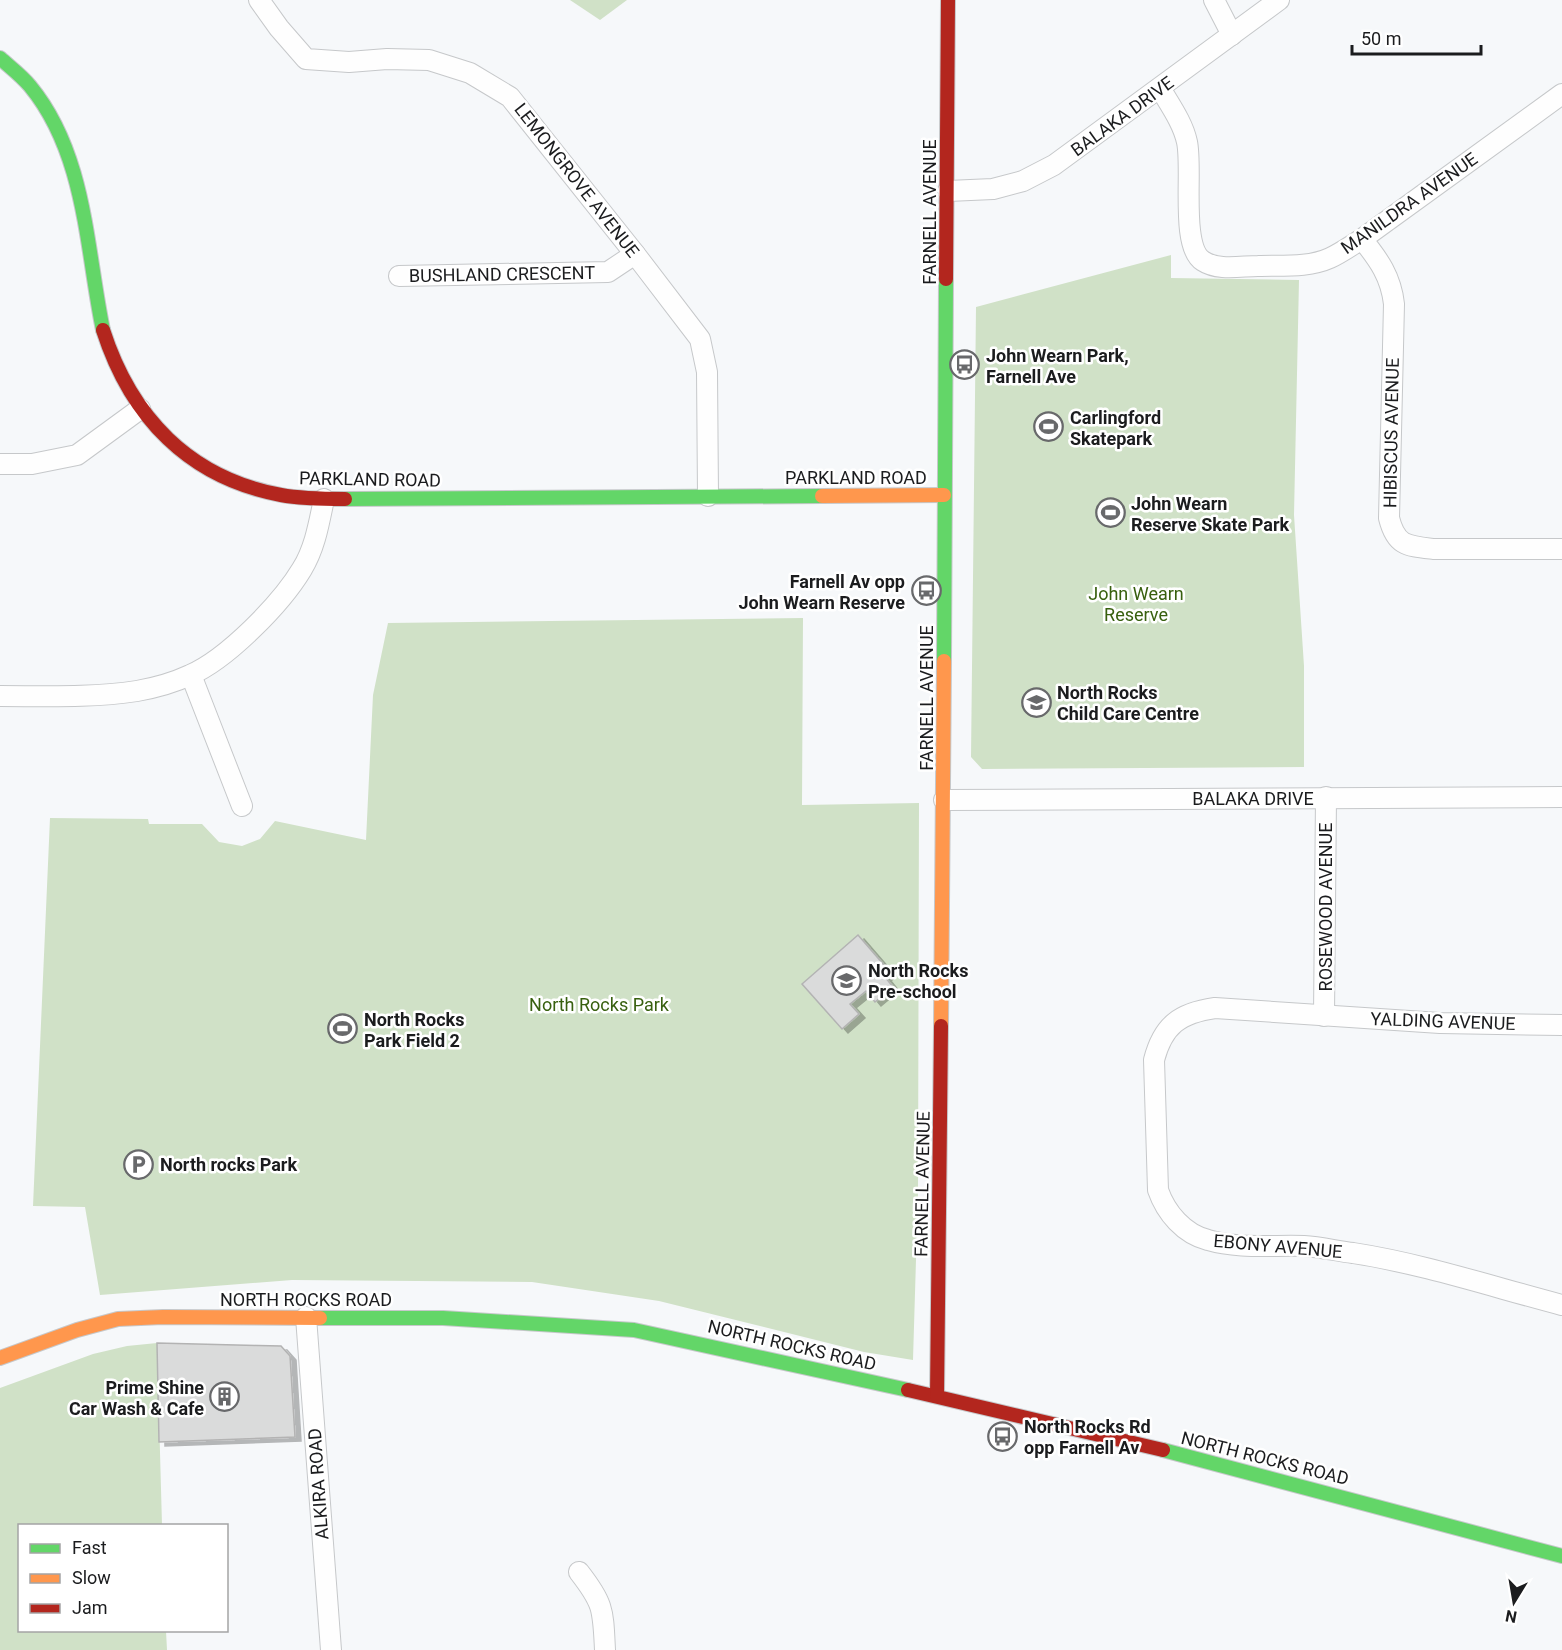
<svg xmlns="http://www.w3.org/2000/svg" width="1562" height="1650" viewBox="0 0 1562 1650" font-family="Roboto,sans-serif">
	<defs>
		<filter id="shadow"><feDropShadow dx="6" dy="4" stdDeviation="0" flood-color="#0004"/></filter>
	</defs>
	<rect width="100%" height="100%" fill="#f6f8fa"/>
	<g fill="#d0e1c7">
		<polygon points="570,0 627,0 600,20"/>
		<polygon points="1171,255 1171,278 1299,280 1294,515 1304,666 1304,767 982,769 971,757 976,307"/>
		<polygon points="803,618 802,805 919,803 918,1193 913,1360 864,1352 659,1301 532,1282 292,1280 100,1295 85,1207 33,1206 50,818 148,819 149,824 202,824 219,842 242,846 260,839 275,821 366,840 373,695 388,623"/>
		<polygon points="157,1343 162,1525 20,1526 20,1630 166,1631 167,1650 0,1650 0,1388 93,1354 127,1346"/>
	</g>
	<g fill="#dadbdb" stroke="#b3b3b3" stroke-width="1.5" filter="url(#shadow)">
		<polygon points="858,935 890,972 885,977 893,987 875,1002 866,991 850,1004 859,1014 842,1029 802,984"/>
		<polygon points="157,1343 281,1346 290,1356 295,1437 159,1442"/>
	</g>
	<g fill="none" stroke-linecap="round" stroke-linejoin="round">
		<defs>
			<g id="street">
				<polyline points="259,0 279,28 306,59 349,62 387,59 429,60 470,73 510,97 635,254 700,339 707,372 708,496"/>
				<polyline points="1214,0 1232,35"/>
				<path d="M1160,88c10,17 23,35 27,54 6,27 -7,105 16,119 15,10 38,5 55,5 23,-1 50,2 72,-8 11,-5 22,-13 32,-19l200,-145"/>
				<polyline points="948,191 993,189 1023,181 1054,165 1279,0"/>
				<path d="M1362,239c17,21 29,38 32,65l-5,214c7,28 18,28 45,31h128"/>
				<polyline points="399,276 608,272 635,254"/>
				<polyline points="0,464 32,464 77,455 140,409"/>
				<polyline points="191,675 242,806"/>
				<path d="M0,696c46,0 92,2 137,-5 17,-3 38,-9 53,-16 37,-16 91,-71 112,-106 13,-21 17,-46 22,-70"/>
				<polyline points="944,800 1562,797"/>
				<polyline points="1324,1016 1326,797"/>
				<path d="M1562,1025l-122,-2 -225,-15c-35,5 -52,17 -61,52l4,130c8,23 26,44 50,50 30,9 64,5 96,6 16,1 33,5 49,7 71,11 140,34 209,52"/>
				<polyline points="306,1317 331,1650"/>
				<path d="M579,1572c25,32 24,38 26,78"/>
			</g>
			<g id="fast">
				<path d="M0,58c10,9 22,18 30,28 56,68 56,162 73,244"/>
				<polyline points="345,499 822,496"/>
				<polyline points="944,661 946,279"/>
				<polyline points="320,1318 443,1318 634,1330 908,1390"/>
				<polyline points="1163,1450 1562,1556"/>
			</g>
			<g id="slow">
				<polyline points="822,496 944,495"/>
				<polyline points="941,1026 944,661"/>
				<polyline points="0,1358 77,1330 118,1319 163,1317 320,1318"/>
			</g>
			<g id="jam">
				<polyline points="946,279 948,0"/>
				<path d="M103,330c28,87 86,148 178,165 21,4 43,4 64,4"/>
				<polyline points="908,1390 1163,1450"/>
				<polyline points="937,1396 941,1026"/>
			</g>
		</defs>
		<use href="#street" stroke="#c6c8ca" stroke-width="22"/>
		<use href="#fast" stroke="#c6c8ca" stroke-width="16"/>
		<use href="#slow" stroke="#c6c8ca" stroke-width="16"/>
		<use href="#jam" stroke="#c6c8ca" stroke-width="16"/>
		<use href="#street" stroke="#fefefe" stroke-width="20"/>
		<use href="#fast" stroke="#63d668" stroke-width="14"/>
		<use href="#slow" stroke="#ff974d" stroke-width="14"/>
		<use href="#jam" stroke="#b3261e" stroke-width="14"/>
	</g>
	<defs>
		<symbol id="bus-ring" viewBox="-11 -11 22 22"><circle r="9.5" fill="#fff" stroke="#68696b" stroke-width="1.5"/><path d="M-5-6H5V4H4V6H2V4H-2V6H-4V4H-5ZM-3.5-4V0h7V-4ZM-3.5 1.2v1.5H-2V1.2ZM2 1.2v1.5H3.5V1.2Z" fill="#68696b"/></symbol>
		<symbol id="stadium-ring" viewBox="-11 -11 22 22"><circle r="9.5" fill="#fff" stroke="#68696b" stroke-width="1.5"/><path d="M0-5a6.5 5 0 1 0 0 10a6.5 5 0 1 0 0-10ZM-3.5-1.8h7v3.6h-7Z" fill="#68696b"/></symbol>
		<symbol id="school-ring" viewBox="-11 -11 22 22"><circle r="9.5" fill="#fff" stroke="#68696b" stroke-width="1.5"/><path d="M0-5L7-2L0 1L-7-2ZM-4 1L0 2.5L4 1V4Q0 6-4 4Z" fill="#68696b"/></symbol>
		<symbol id="parking-ring" viewBox="-11 -11 22 22"><circle r="9.5" fill="#fff" stroke="#68696b" stroke-width="1.5"/><path d="M-3.5-5.5H1a3.5 3.5 0 0 1 0 7H-1V5.5H-3.5ZM-1-3.4V-.6H.8a1.4 1.4 0 0 0 0-2.8Z" fill="#68696b"/></symbol>
		<symbol id="building-ring" viewBox="-11 -11 22 22"><circle r="9.5" fill="#fff" stroke="#68696b" stroke-width="1.5"/><path d="M-4-6H4V6H1V3H-1V6H-4ZM-2.5-4.3h1.7v1.8h-1.7ZM.8-4.3h1.7v1.8H.8ZM-2.5-1h1.7V.8h-1.7ZM.8-1h1.7V.8H.8Z" fill="#68696b"/></symbol>
	</defs>
	<g fill-rule="evenodd">
		<use href="#bus-ring" x="948" y="348" width="33" height="33"/>
		<use href="#stadium-ring" x="1032" y="410" width="33" height="33"/>
		<use href="#stadium-ring" x="1094" y="496" width="33" height="33"/>
		<use href="#bus-ring" x="910" y="574" width="33" height="33"/>
		<use href="#school-ring" x="1020" y="686" width="33" height="33"/>
		<use href="#school-ring" x="830" y="964" width="33" height="33"/>
		<use href="#stadium-ring" x="326" y="1012" width="33" height="33"/>
		<use href="#parking-ring" x="122" y="1148" width="33" height="33"/>
		<use href="#building-ring" x="208" y="1380" width="33" height="33"/>
		<use href="#bus-ring" x="986" y="1420" width="33" height="33"/>
	</g>
	<g text-anchor="middle" dominant-baseline="central" stroke-width="5" stroke-linejoin="round" paint-order="stroke">
		<g font-size="18" fill="#1b1c1e" stroke="#fff">
			<text transform="translate(1122 116) rotate(-36)">BALAKA DRIVE</text>
			<text transform="translate(577 180) rotate(52)">LEMONGROVE AVENUE</text>
			<text transform="translate(1409 203) rotate(-35)">MANILDRA AVENUE</text>
			<text transform="translate(929 212) rotate(-90)">FARNELL AVENUE</text>
			<text transform="translate(502 274) rotate(-1)">BUSHLAND CRESCENT</text>
			<text transform="translate(1391 433) rotate(-89)">HIBISCUS AVENUE</text>
			<text x="856" y="477">PARKLAND ROAD</text>
			<text transform="translate(370 479) rotate(1)">PARKLAND ROAD</text>
			<text transform="translate(926 698) rotate(-90)">FARNELL AVENUE</text>
			<text x="1253" y="798">BALAKA DRIVE</text>
			<text transform="translate(1325 907) rotate(-90)">ROSEWOOD AVENUE</text>
			<text transform="translate(1443 1021) rotate(2)">YALDING AVENUE</text>
			<text transform="translate(922 1184) rotate(-89)">FARNELL AVENUE</text>
			<text transform="translate(1278 1246) rotate(5)">EBONY AVENUE</text>
			<text x="306" y="1299">NORTH ROCKS ROAD</text>
			<text transform="translate(792 1345) rotate(13)">NORTH ROCKS ROAD</text>
			<text transform="translate(1265 1458) rotate(14)">NORTH ROCKS ROAD</text>
			<text transform="translate(318 1484) rotate(-94)">ALKIRA ROAD</text>
		</g>
		<g font-size="18" font-weight="bold" fill="#1b1c1e" stroke="#fff" text-anchor="start">
			<text x="986" y="355">John Wearn Park,<tspan x="986" dy="21">Farnell Ave</tspan></text>
			<text x="1070" y="417">Carlingford<tspan x="1070" dy="21">Skatepark</tspan></text>
			<text x="1131" y="503">John Wearn<tspan x="1131" dy="21">Reserve Skate Park</tspan></text>
			<text x="905" y="581" text-anchor="end">Farnell Av opp<tspan x="905" dy="21">John Wearn Reserve</tspan></text>
			<text x="1057" y="692">North Rocks<tspan x="1057" dy="21">Child Care Centre</tspan></text>
			<text x="868" y="970">North Rocks<tspan x="868" dy="21">Pre-school</tspan></text>
			<text x="364" y="1019">North Rocks<tspan x="364" dy="21">Park Field 2</tspan></text>
			<text x="160" y="1164">North rocks Park</text>
			<text x="204" y="1387" text-anchor="end">Prime Shine<tspan x="204" dy="21">Car Wash &amp; Cafe</tspan></text>
			<text x="1024" y="1426">North Rocks Rd<tspan x="1024" dy="21">opp Farnell Av</tspan></text>
		</g>
		<g font-size="18" fill="#38600f" stroke="#fff">
			<text x="1136" y="593">John Wearn<tspan x="1136" dy="21">Reserve</tspan></text>
			<text x="599" y="1004">North Rocks Park</text>
		</g>
	</g>
	<rect x="18" y="1524" width="210" height="108" fill="#ffffff" stroke="#a4a4a5" stroke-width="1.5"/>
	<rect x="30" y="1544" width="30" height="9" fill="#63d668" stroke="#a4a4a5" stroke-width="1.5"/>
	<text x="72" y="1554" font-size="18" fill="#1b1c1e">Fast</text>
	<rect x="30" y="1574" width="30" height="9" fill="#ff974d" stroke="#a4a4a5" stroke-width="1.5"/>
	<text x="72" y="1584" font-size="18" fill="#1b1c1e">Slow</text>
	<rect x="30" y="1604" width="30" height="9" fill="#b3261e" stroke="#a4a4a5" stroke-width="1.5"/>
	<text x="72" y="1614" font-size="18" fill="#1b1c1e">Jam</text>
	<g transform="translate(1514 1602) rotate(191)" stroke="#ffffff" stroke-width="4.5" paint-order="stroke">
	<path d="M0-4.5L10 22L0 15L-10 22Z" fill="#1b1c1e"/>
	<text y="-9" font-size="16" font-weight="bold" text-anchor="middle" fill="#1b1c1e">N</text>
	</g>
	<path d="M1352 45v9h129v-9" fill="none" stroke="#1b1c1e" stroke-width="3"/>
	<text x="1361" y="45" font-size="18" fill="#1b1c1e" stroke="#ffffff" stroke-width="4.5" paint-order="stroke">50 m</text>
</svg>
